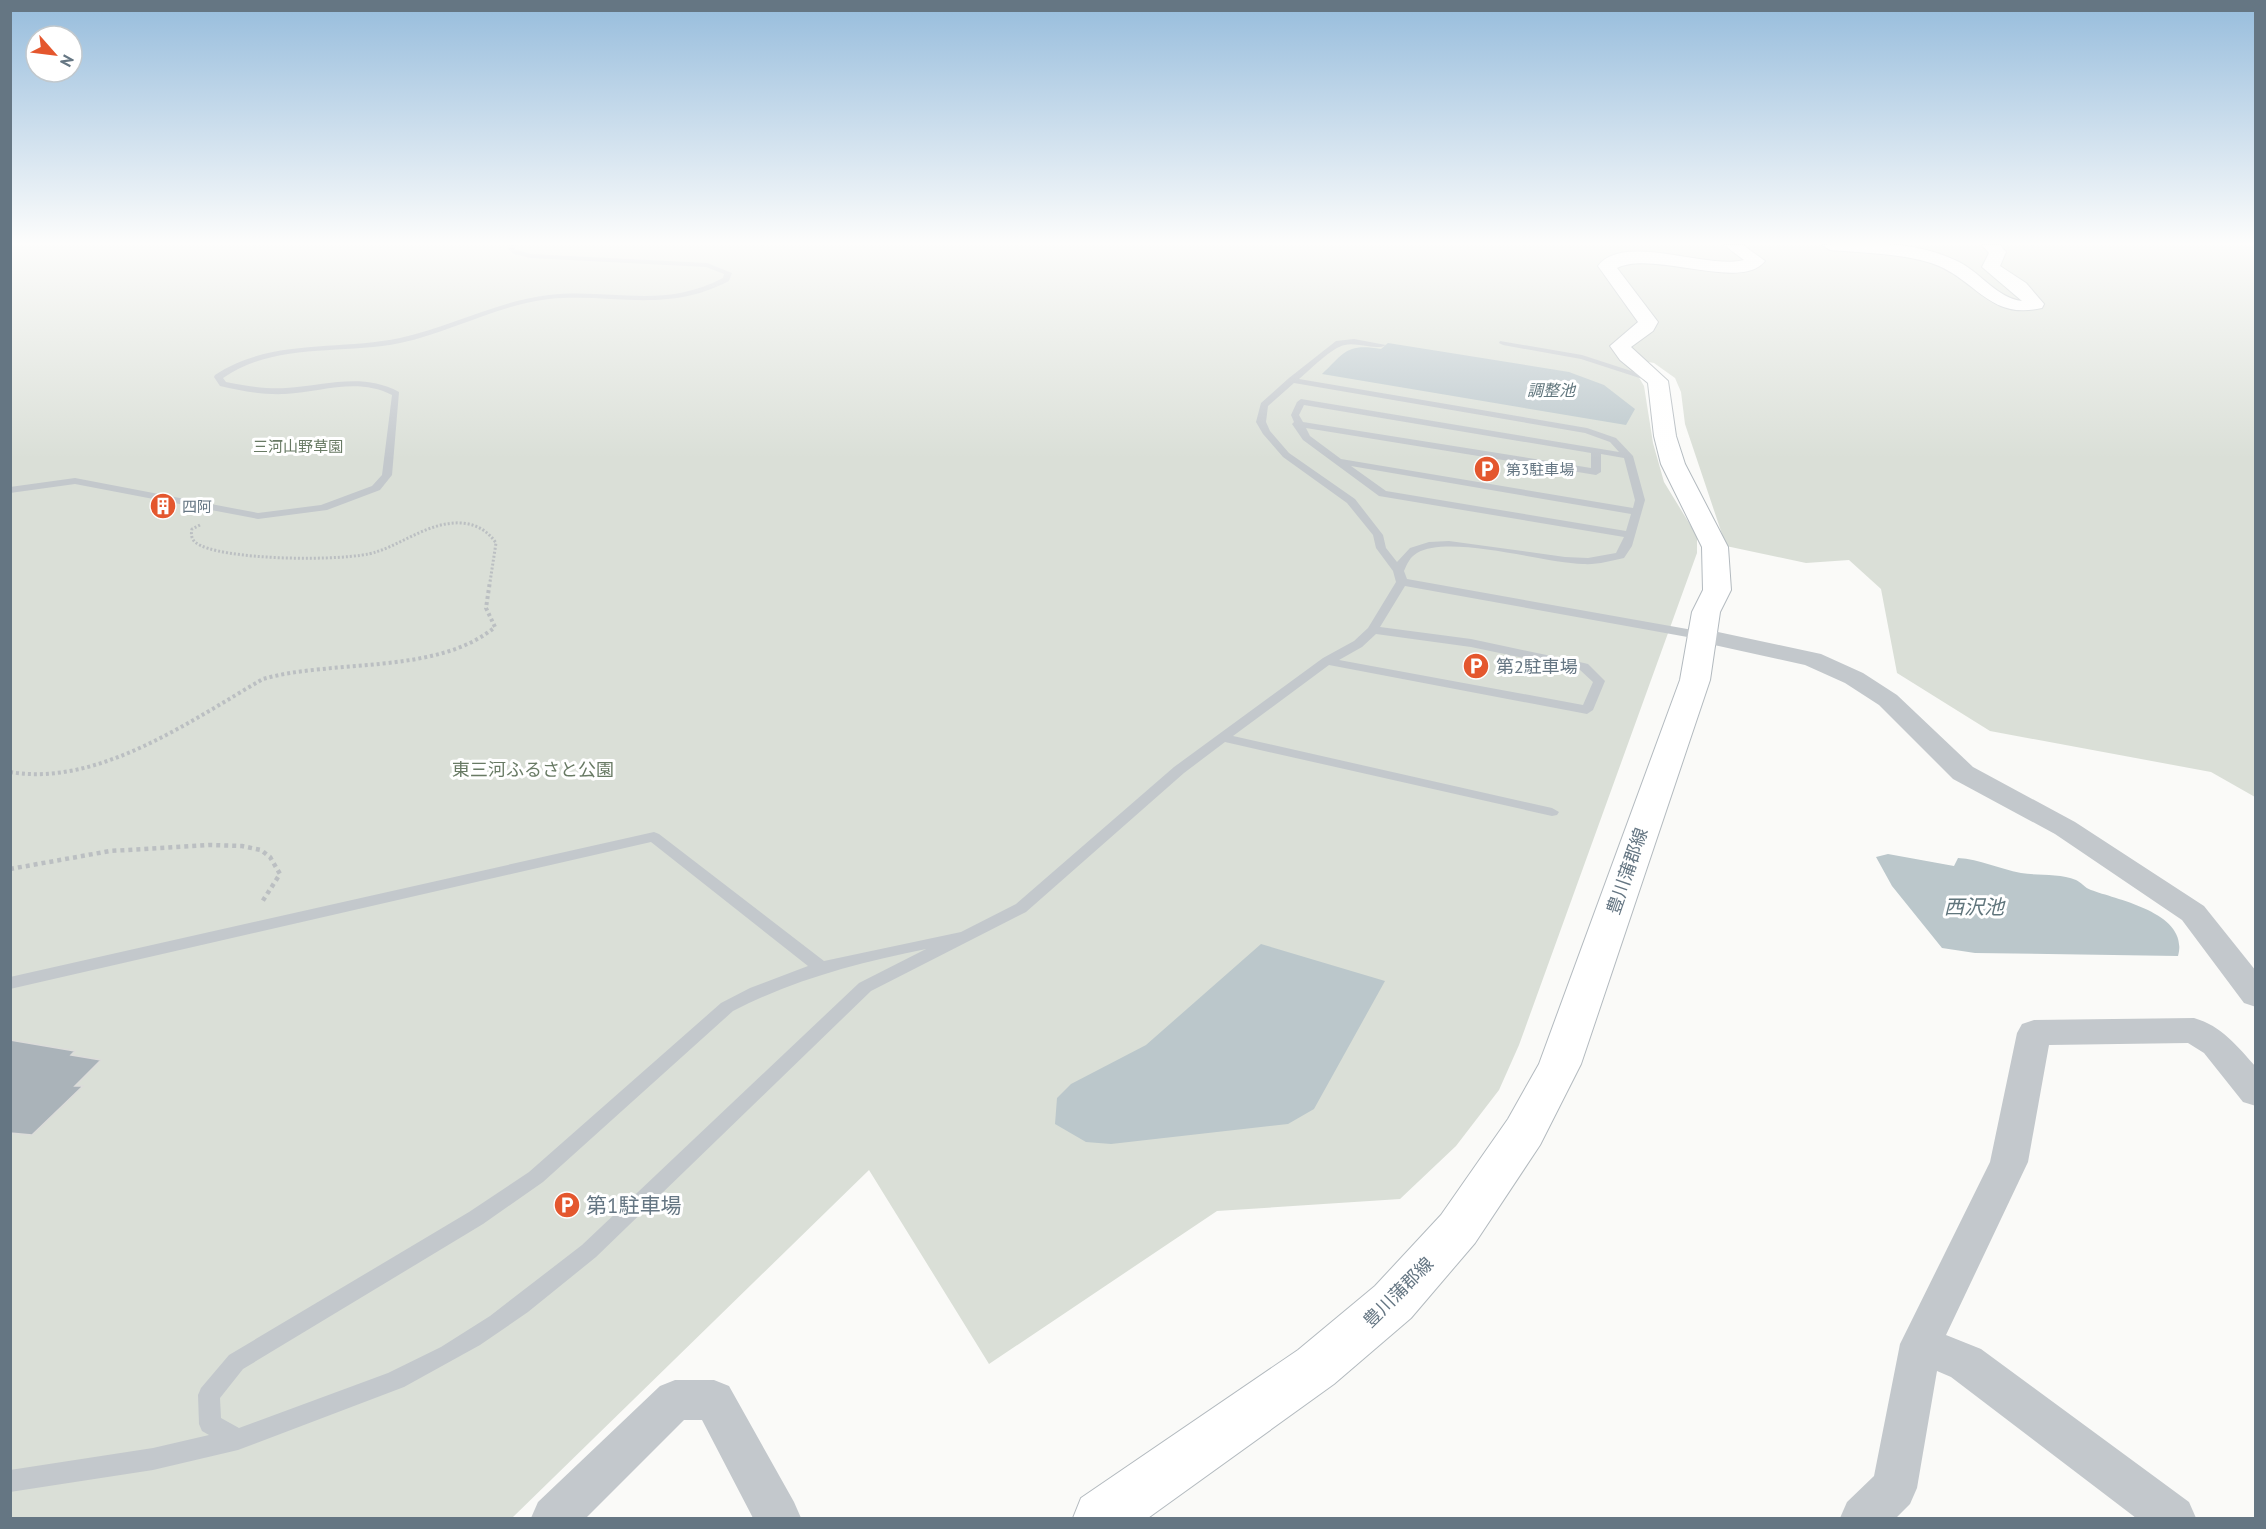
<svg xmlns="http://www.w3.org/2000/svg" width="2266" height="1529" viewBox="0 0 2266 1529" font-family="'PT Sans','Noto Sans JP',sans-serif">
	<rect width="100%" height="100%" fill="#fafaf8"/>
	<polygon fill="#dadfd7" points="10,245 2255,245 2255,797 2211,772 1990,731 1897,673 1881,589 1849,560 1806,563 1726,546 1685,424 1681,392 1675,378 1654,363 1616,356 1634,369 1644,386 1653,443 1664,482 1697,536 1697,553 1519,1045 1499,1090 1456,1146 1400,1199 1217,1211 989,1364 869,1170 512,1518 11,1518"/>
	<g fill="#bbc7cb">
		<path d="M1388,343l181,29 35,13 31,24 -9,16 -304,-51c23,-22 25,-31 59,-25z"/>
		<path d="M1888,854l66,12 4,-8c22,1 41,11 63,15 17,3 39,0 55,7 5,2 9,8 15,10 27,10 99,23 87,66l-203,-3 -33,-5 -50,-62 -16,-29z"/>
		<polygon points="1261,944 1385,981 1314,1109 1288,1124 1111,1144 1086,1142 1055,1124 1057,1098 1071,1084 1146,1045"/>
	</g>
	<polygon fill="#aab3b9" stroke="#dcdcda" stroke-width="1.5" points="10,1040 75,1051 71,1055 101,1060 75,1086 83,1086 32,1135 10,1133"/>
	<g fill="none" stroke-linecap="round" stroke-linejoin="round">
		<defs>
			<g id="secondary">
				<path d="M1724,245h19l22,16c-24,31 -111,-11 -148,7l41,54 -5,9 -22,16 37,34 8,55 9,28 43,83 3,43 -11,22 -10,68 -129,384 -41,81 -65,98 -64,75 -77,66 -186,134h-75l8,-20 217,-148 77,-64 66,-71 67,-96 31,-55 141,-384 12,-68 11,-22 -1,-43 -41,-83 -7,-28 -6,-53 -28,-23 -10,-14 28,-24 -40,-56c25,-34 110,4 146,-6z"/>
				<path d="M1822,245c44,-4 97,-3 137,17 22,11 38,36 63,39l-40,-34 7,-14 -7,-8h18l6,7 -6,14 26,17 18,21 -2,4c-54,13 -67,-31 -111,-45 -32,-10 -68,-10 -101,-13z"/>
			</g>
		</defs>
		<use href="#secondary" stroke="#b3babf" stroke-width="2"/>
		<path stroke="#bbbfc2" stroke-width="3" stroke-dasharray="2 2" stroke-linecap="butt" d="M200,525l-8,4c-1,5 -1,9 3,13 22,19 153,20 181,10 28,-9 55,-31 86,-29 14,1 26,8 34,20l-6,39"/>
		<path stroke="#bbbfc2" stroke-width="4" stroke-dasharray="3 3" stroke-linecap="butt" d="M10,772c88,15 180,-51 253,-93 69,-20 175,-4 232,-52l-9,-19 4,-27"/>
		<polyline stroke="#bbbfc2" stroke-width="4.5" stroke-dasharray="4 4" stroke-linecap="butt" points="10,869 110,851 210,845 242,846 261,850 270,857 280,874 262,902"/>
		<g fill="#c3c8cc" fill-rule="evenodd">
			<path d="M510,245h6l-1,4 15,5 177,9 25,10 -3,8c-64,33 -114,12 -180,18 -52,6 -98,33 -149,44 -58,12 -126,-1 -177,35l3,4c20,4 40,7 60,6 40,-2 75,-16 113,4l-7,83 -12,15 -53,20 -69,9 -183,-35 -65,9v-6l65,-9 183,35 63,-8 51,-19 10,-11 10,-80c-35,-18 -70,-3 -107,-1 -22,1 -44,-3 -65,-8l-6,-9 1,-2c55,-37 124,-24 185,-37 51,-11 97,-37 149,-43 63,-7 113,15 174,-17l1,-4 -18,-7 -176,-9 -16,-4 -6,-5z"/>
			<path d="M1354,339l32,6c-10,6 -29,-3 -41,0 -13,2 -35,25 -46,34l288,49 29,10 17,18 12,44 -13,46 -8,12c-13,3 -28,7 -41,6 -40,-1 -133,-30 -166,-11 -7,4 -10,11 -13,18l3,8 297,53 6,4 -6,4 -299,-54 -25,41 91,12 113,24 4,1 17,17 -12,29 -6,4 -258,-49 -96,71 319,72 7,4 -2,3 -5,1 -327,-74 -41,31 -158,139 -155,79 -275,266 -68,55 -48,33 -76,42 -166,63 -85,20 -143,22v-22l143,-22 56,-13 -7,-4 -3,-7 -1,-29 3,-7 28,-33 240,-143 60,-40 192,-169 29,-15 58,-22 -157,-124 -641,147v-12l644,-145 5,2 165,127 137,-29 55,-28 158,-137 149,-109 31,-17 14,-13 28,-46 -3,-11 -17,-23 -3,-13 -26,-32 -64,-46 -20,-23 -7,-12 5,-19 28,-25 47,-37zM1294,383l291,50 25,9 9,10 -318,-53 -4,3 -6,13 3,7 -2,2 11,16 76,56 245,41 -8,16 -28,5 -23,-1 -116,-16 -20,1 -19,6 -13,14 -11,-14 -3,-13 -28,-36 -66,-46 -19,-22 -4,-9 2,-16zM1304,405l287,48v15l-288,-46 -4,-7zM1306,428l290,47 5,-3v-18l23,4 11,42 -2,8 -292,-49 -31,-23zM1351,466l280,48 -5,17 -240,-40zM1376,634l95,13 109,23 13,12 -10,23 -244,-45 23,-13zM926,949l-67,34 -277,262 -92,71 -49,31 -53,26 -149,55 -18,-10 -1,-20 23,-29 240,-145 60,-42 190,-171c62,-32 125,-48 193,-62z"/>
			<polygon points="1500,341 1582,355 1662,381 1658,384 1581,359 1503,345 1499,343"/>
		</g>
		<g fill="#c3c8cc" fill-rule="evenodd">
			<polygon points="1704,629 1821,654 1863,673 1897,695 1973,767 2075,822 2204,906 2256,971 2256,1007 2244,1003 2182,920 2055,834 1953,779 1879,705 1845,683 1805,665 1696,641 1692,636 1696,631"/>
			<path d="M2194,1018c28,8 43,28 62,49v39l-13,-4 -39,-49 -16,-10 -139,2 -21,117 -82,173 35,14 208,153 7,16h-60l-185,-141 -14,-6 -20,117 -7,16 -14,14h-56l7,-16 27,-26 26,-132 90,-182 27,-129 5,-9 12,-4z"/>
			<polygon points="675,1380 714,1380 729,1386 794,1502 801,1518 753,1518 702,1420 684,1420 586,1518 531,1518 538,1502 660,1386"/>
		</g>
		<use href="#secondary" fill="#fff" fill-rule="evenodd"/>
	</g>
	<linearGradient id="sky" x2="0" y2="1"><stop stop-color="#96bcdc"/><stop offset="0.53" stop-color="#fdfdfc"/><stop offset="1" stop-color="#fdfdfc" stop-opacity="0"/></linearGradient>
	<rect width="2266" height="459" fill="url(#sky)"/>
	<defs>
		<symbol id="parking-disc" viewBox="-11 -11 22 22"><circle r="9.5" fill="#e4572e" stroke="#fff"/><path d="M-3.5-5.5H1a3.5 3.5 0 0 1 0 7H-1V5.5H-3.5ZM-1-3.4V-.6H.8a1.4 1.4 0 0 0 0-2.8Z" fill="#fff"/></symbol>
		<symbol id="building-disc" viewBox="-11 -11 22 22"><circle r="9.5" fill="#e4572e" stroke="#fff"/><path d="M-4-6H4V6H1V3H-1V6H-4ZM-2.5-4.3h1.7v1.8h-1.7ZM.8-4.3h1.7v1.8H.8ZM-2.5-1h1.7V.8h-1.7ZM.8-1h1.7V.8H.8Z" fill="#fff"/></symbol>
	</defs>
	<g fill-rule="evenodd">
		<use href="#parking-disc" x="1472" y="454" width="30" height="30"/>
		<use href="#building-disc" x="148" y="491" width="30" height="30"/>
		<use href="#parking-disc" x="1461" y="651" width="30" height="30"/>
		<use href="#parking-disc" x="552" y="1190" width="30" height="30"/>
	</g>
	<g text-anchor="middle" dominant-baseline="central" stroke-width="6" stroke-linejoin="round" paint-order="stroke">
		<g font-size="15" fill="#687a64" stroke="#fff">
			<text x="298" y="446">三河山野草園</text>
		</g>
		<g font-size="15" fill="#657683" stroke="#fff" text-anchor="start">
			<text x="1506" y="469">第3駐車場</text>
			<text x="182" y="506">四阿</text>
		</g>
		<g font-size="16" font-style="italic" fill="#60757c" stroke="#fff">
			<text x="1551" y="390">調整池</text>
		</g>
		<g font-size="18" fill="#657683" stroke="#fff" text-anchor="start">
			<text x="1496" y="666">第2駐車場</text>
		</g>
		<g font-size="18" fill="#687a64" stroke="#fff">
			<text x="533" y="769">東三河ふるさと公園</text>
		</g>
		<g font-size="18" fill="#657683" stroke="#fff">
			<text transform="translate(1627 871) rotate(-71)">豊川蒲郡線</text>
			<text transform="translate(1398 1292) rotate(-45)">豊川蒲郡線</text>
		</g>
		<g font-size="20" font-style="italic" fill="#60757c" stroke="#fff">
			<text x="1974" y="907">西沢池</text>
		</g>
		<g font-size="21" fill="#657683" stroke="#fff" text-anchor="start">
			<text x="586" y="1205">第1駐車場</text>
		</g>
	</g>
	<rect width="2266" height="1529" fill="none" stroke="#657683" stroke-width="24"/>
	<g transform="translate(54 54) rotate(118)"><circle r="28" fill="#ffffff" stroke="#c1c8cd" stroke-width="1.5"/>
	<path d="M0-4.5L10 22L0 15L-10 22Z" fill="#e4572e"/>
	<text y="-9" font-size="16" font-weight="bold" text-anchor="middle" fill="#657683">N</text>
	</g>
</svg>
